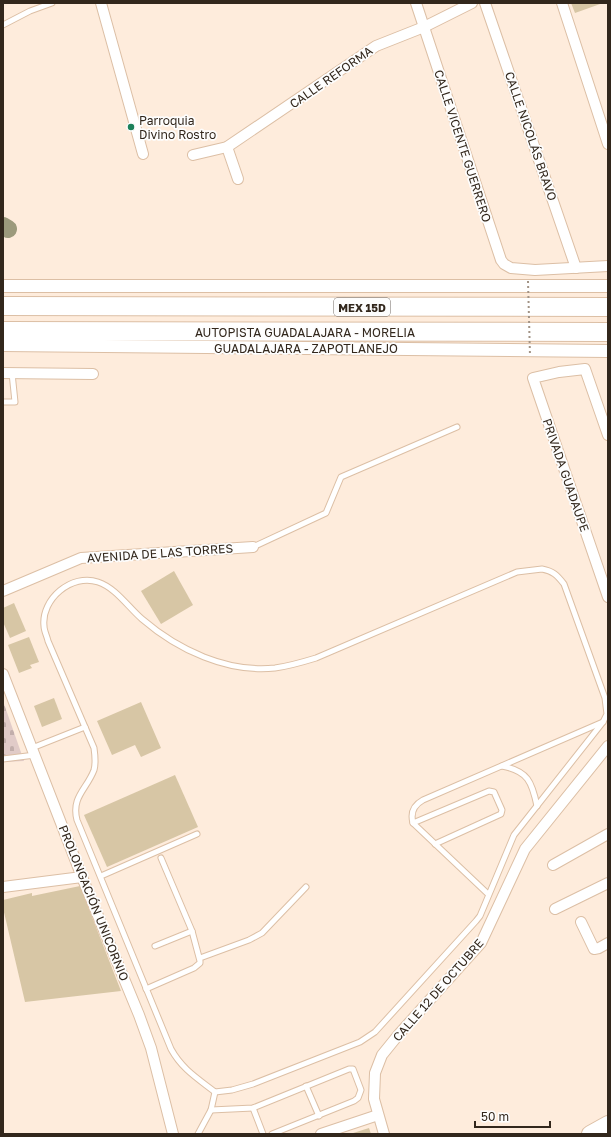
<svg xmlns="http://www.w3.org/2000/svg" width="611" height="1137" viewBox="0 0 611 1137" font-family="'Golos Text',sans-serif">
	<defs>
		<pattern id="cemetery-stones" width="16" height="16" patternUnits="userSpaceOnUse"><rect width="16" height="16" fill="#e1cbc8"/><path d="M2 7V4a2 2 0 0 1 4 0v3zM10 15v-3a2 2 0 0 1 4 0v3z" fill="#c2aeab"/></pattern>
	</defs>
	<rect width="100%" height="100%" fill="#feecdc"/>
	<polygon fill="url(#cemetery-stones)" points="3,701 24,761 3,762"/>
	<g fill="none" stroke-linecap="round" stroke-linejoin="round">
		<polyline stroke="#9c9a7c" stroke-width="18" points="3,226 8,229"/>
	</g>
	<g fill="#d7c6a5">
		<polygon points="571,3 603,3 575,13"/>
		<polygon points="174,571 193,605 161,624 141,591"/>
		<polygon points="14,603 26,631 10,638 3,622 3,608"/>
		<polygon points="29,637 39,662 30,665 32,668 19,673 8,645"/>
		<polygon points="54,698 62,719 42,727 34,706"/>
		<polygon points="141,702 161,748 141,757 135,745 112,755 97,721"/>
		<polygon points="175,775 198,827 107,867 84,815"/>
		<polygon points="80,886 121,991 25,1002 3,908 3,900 32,893 32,896"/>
		<polygon points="369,1128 371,1134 350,1134"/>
	</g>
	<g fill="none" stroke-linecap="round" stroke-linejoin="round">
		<defs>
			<g id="service">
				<polyline points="3,25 30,11 52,3"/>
				<polyline points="3,402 15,402 12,373"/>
				<polyline points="253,547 326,513 341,477 457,427"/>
				<path d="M542,569c11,2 15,6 22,15l41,114 2,16 -4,8 -89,113 -34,81 -4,5 -101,111 -15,10 -107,42 -21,6 -17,2c-18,-14 -33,-23 -44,-43l-94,-229c-6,-23 10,-31 17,-50 2,-7 1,-15 0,-22l-46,-107c-1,-5 -4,-10 -4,-15 -3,-27 28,-53 54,-44 18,6 30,25 44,37 36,31 85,54 133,49 15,-2 28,-6 41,-10l201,-86z"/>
				<polyline points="32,748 85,727"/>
				<polyline points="3,759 35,755"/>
				<path d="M502,766c26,5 30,16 35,40"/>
				<polyline points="413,823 489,791 494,792 502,810 501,814 435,844"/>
				<polyline points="101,876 197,834"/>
				<path d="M488,894l-75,-71c-3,-11 1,-18 10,-23l180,-78"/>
				<polyline points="155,946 192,931"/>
				<polyline points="200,958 249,940 262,933 306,887"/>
				<polyline points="146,989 194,968 200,963 200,961 192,931 161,858"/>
				<polyline points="306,1086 319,1116"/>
				<polyline points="253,1108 263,1134"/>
				<polyline points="211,1110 253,1108 349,1069 353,1069 361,1090 358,1098 354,1101 272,1134"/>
				<polyline points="198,1134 211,1110 215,1092"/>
			</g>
			<g id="minor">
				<polyline points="101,3 143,154"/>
				<polyline points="416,3 501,260 504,264 511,268 535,270 608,266"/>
				<polyline points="485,3 576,268"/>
				<polyline points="562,3 608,144"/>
				<polyline points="227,147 238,179"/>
				<polyline points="193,155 227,147 376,46 424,27 472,3"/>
				<polyline points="3,373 93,374"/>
				<polyline points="608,435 585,369 559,372 533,378 608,597"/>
				<polyline points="3,591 81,558 253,547"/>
				<polyline points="3,674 82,877 139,1015 151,1048 173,1134"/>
				<polyline points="553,865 608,834"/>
				<polyline points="3,887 82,877"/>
				<polyline points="555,909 608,883"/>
				<polyline points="581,922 594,949 599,948 608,943"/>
				<polyline points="321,1134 378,1115"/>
				<polyline points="384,1134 374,1099 375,1073 382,1055 399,1034 481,943 525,849 608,746"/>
			</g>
			<g id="tertiary">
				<polyline points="3,286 608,286"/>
				<polyline points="3,345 608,351"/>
			</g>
			<polyline id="primary" points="590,1134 608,1124"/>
			<g id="motorway">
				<polyline points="3,306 608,307"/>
				<polyline points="3,331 608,332"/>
			</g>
		</defs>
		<use href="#service" stroke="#dcbfa5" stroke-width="7"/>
		<use href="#minor" stroke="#dcbfa5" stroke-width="12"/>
		<use href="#tertiary" stroke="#dcbfa5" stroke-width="14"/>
		<use href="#primary" stroke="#dcbfa5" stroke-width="18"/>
		<use href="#motorway" stroke="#dcbfa5" stroke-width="20"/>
		<use href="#service" stroke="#fff" stroke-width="5"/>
		<use href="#minor" stroke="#fff" stroke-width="10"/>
		<use href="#tertiary" stroke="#fff" stroke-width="12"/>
		<use href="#primary" stroke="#fff" stroke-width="16"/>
		<use href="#motorway" stroke="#fff" stroke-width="18"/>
		<polyline stroke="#a29385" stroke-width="2" stroke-dasharray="2 3" stroke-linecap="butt" points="528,281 530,356"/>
	</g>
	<circle fill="#1c815b" stroke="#fdfdfd" stroke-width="1.5" cx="131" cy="127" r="4"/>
	<g text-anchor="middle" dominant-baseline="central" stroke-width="3.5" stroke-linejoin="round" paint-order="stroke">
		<rect fill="#fdfdfd" stroke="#6f6760" stroke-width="1" x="334" y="298" width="56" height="18" rx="3"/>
		<g font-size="11" font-weight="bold" fill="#32271c">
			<text x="362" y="307">MEX 15D</text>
		</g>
		<g font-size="12" fill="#32271c" stroke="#fdfdfd">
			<text transform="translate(331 77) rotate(-35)">CALLE REFORMA</text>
			<text transform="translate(531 136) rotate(71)">CALLE NICOLÁS BRAVO</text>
			<text transform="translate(463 146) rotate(72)">CALLE VICENTE GUERRERO</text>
			<text x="305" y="332">AUTOPISTA GUADALAJARA - MORELIA</text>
			<text x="306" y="348">GUADALAJARA - ZAPOTLANEJO</text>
			<text transform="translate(566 475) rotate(71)">PRIVADA GUADAUPE</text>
			<text transform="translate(160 553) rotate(-4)">AVENIDA DE LAS TORRES</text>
			<text transform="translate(94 903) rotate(68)">PROLONGACIÓN UNICORNIO</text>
			<text transform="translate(438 990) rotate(-49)">CALLE 12 DE OCTUBRE</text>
		</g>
		<g font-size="12" fill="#32271c" stroke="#fdfdfd" text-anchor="start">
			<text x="139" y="120">Parroquia<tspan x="139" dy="14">Divino Rostro</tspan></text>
		</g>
	</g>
	<rect width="611" height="1137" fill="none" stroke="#32271c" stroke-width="8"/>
	<path d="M475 1121v6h75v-6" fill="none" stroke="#32271c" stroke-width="2"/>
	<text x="481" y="1121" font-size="12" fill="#32271c" stroke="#fdfdfd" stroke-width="3" paint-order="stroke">50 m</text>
</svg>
